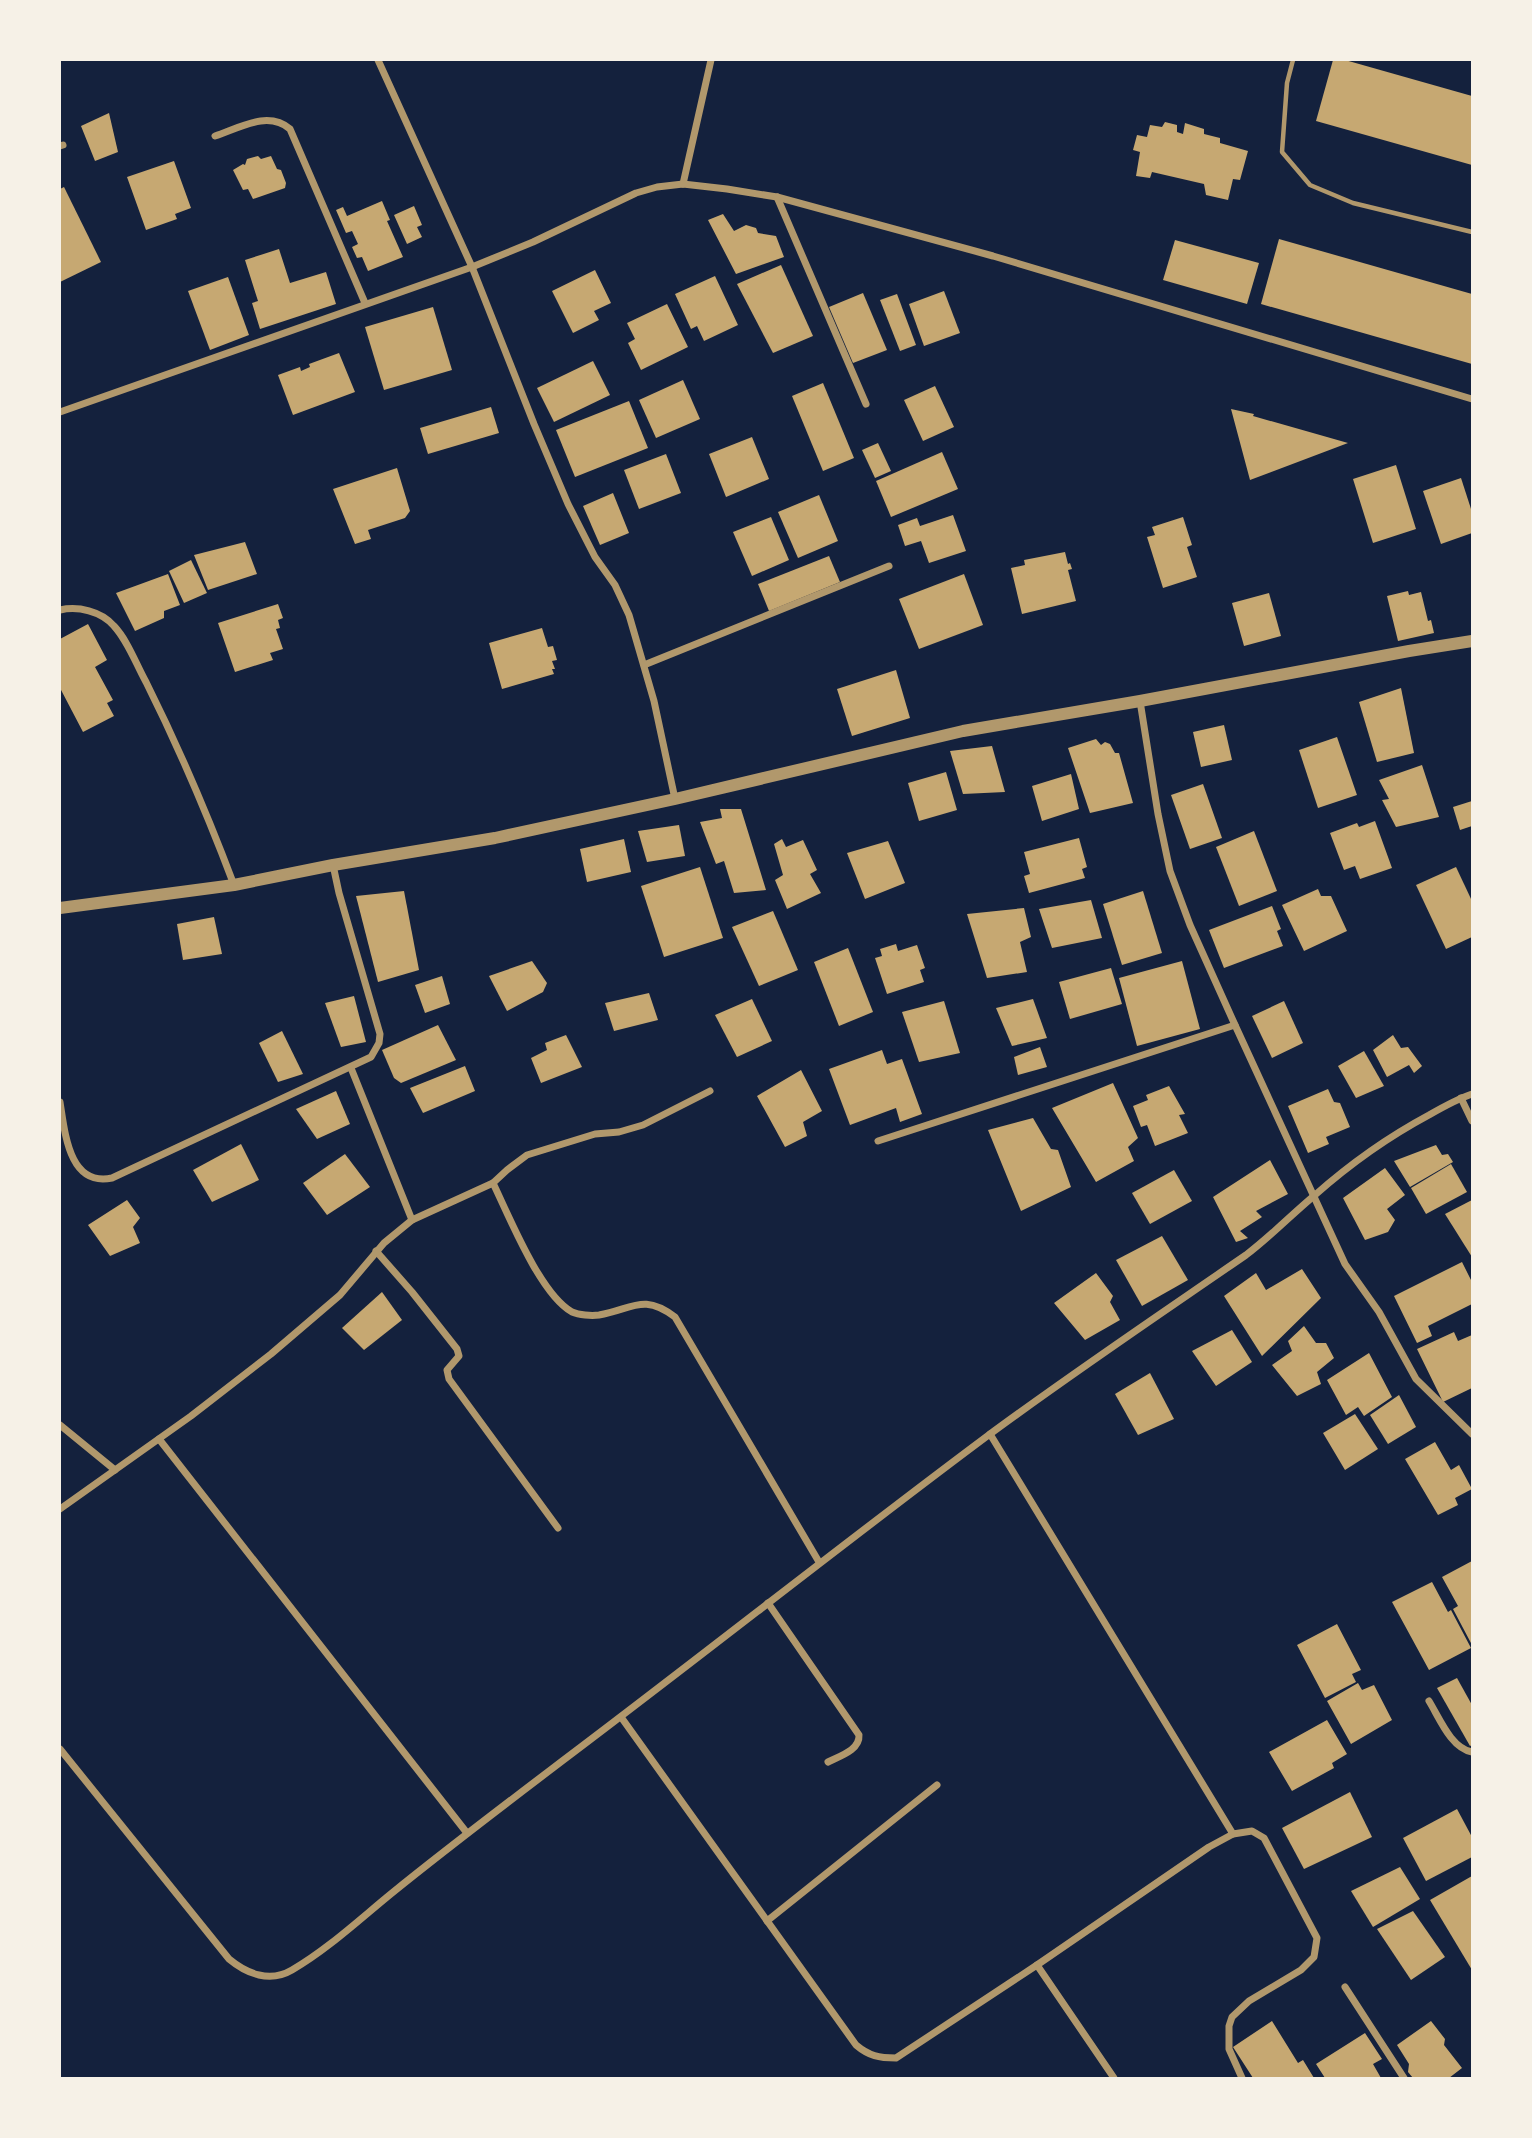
<svg xmlns="http://www.w3.org/2000/svg" width="1532" height="2138" viewBox="0 0 1532 2138" font-family="'Titillium Web',sans-serif">
	<rect width="100%" height="100%" fill="#14213d"/>
	<g fill="#c6a872">
		<polygon points="1333,60 1345,60 1472,96 1472,165 1316,121"/>
		<polygon points="109,113 118,152 95,161 81,126"/>
		<polygon points="1165,122 1177,125 1177,132 1183,134 1185,123 1204,129 1204,134 1220,138 1220,143 1248,151 1240,180 1233,179 1228,200 1206,195 1204,184 1152,172 1150,178 1136,176 1140,152 1133,150 1137,135 1147,137 1150,125 1162,127"/>
		<polygon points="258,156 261,159 271,156 277,169 281,170 286,183 285,188 253,199 248,189 243,190 233,170 243,164 245,165 247,159"/>
		<polygon points="174,161 191,208 175,214 177,219 146,230 127,177"/>
		<polygon points="64,187 101,262 60,282 60,189"/>
		<polygon points="382,201 390,220 387,221 403,257 368,271 362,257 357,258 352,247 358,244 352,231 346,233 336,210 343,207 347,216"/>
		<polygon points="414,206 422,225 417,227 422,237 407,244 394,215"/>
		<polygon points="723,214 734,231 746,225 756,228 758,233 776,236 784,257 736,274 708,220"/>
		<polygon points="1279,239 1472,294 1472,364 1261,304"/>
		<polygon points="1175,240 1259,263 1247,304 1163,280"/>
		<polygon points="279,249 290,283 326,272 336,304 260,329 252,303 258,301 245,260"/>
		<polygon points="781,265 813,336 773,353 737,284"/>
		<polygon points="595,270 611,303 594,311 599,320 573,333 552,291"/>
		<polygon points="715,276 738,325 704,341 697,326 691,329 675,294"/>
		<polygon points="228,277 249,335 210,350 188,291"/>
		<polygon points="944,291 960,333 924,346 909,304"/>
		<polygon points="863,293 887,350 853,363 829,307"/>
		<polygon points="897,294 916,345 900,351 880,300"/>
		<polygon points="667,304 688,347 641,370 628,343 635,339 627,323"/>
		<polygon points="433,307 452,370 384,390 365,327"/>
		<polygon points="339,353 355,392 293,415 278,375 300,367 301,371 310,367 309,364"/>
		<polygon points="593,361 610,395 554,422 537,388"/>
		<polygon points="683,380 700,419 656,438 639,400"/>
		<polygon points="823,383 854,458 823,471 792,396"/>
		<polygon points="935,386 954,427 923,441 904,400"/>
		<polygon points="629,401 648,448 575,477 556,430"/>
		<polygon points="491,407 499,433 428,454 420,428"/>
		<polygon points="1231,409 1254,414 1253,416 1348,443 1250,480"/>
		<polygon points="752,437 769,479 726,497 709,454"/>
		<polygon points="878,443 891,471 875,478 862,450"/>
		<polygon points="942,452 958,489 891,517 876,481"/>
		<polygon points="666,454 681,493 639,509 624,470"/>
		<polygon points="1396,465 1416,529 1373,543 1353,479"/>
		<polygon points="397,468 410,511 405,518 368,530 371,539 355,544 333,489"/>
		<polygon points="1461,478 1472,512 1472,533 1441,544 1423,491"/>
		<polygon points="613,493 629,533 600,545 583,506"/>
		<polygon points="819,495 838,541 798,558 778,512"/>
		<polygon points="953,515 966,551 929,563 921,541 905,546 898,525 917,518 920,526"/>
		<polygon points="771,517 789,560 752,576 733,532"/>
		<polygon points="1183,517 1192,545 1187,547 1197,577 1163,588 1147,537 1155,535 1152,527"/>
		<polygon points="245,542 257,574 208,590 194,555"/>
		<polygon points="1065,552 1068,564 1070,563 1072,569 1068,570 1076,601 1022,614 1011,568 1025,565 1024,560"/>
		<polygon points="829,556 840,582 769,611 758,584"/>
		<polygon points="191,560 207,593 184,603 169,571"/>
		<polygon points="168,574 180,605 164,611 164,618 135,631 116,593"/>
		<polygon points="964,574 983,625 919,649 899,599"/>
		<polygon points="1408,591 1409,595 1421,592 1428,621 1431,620 1434,633 1398,641 1387,596"/>
		<polygon points="1269,593 1281,636 1244,646 1232,603"/>
		<polygon points="278,604 283,618 278,620 280,628 276,629 283,649 270,653 273,660 235,672 218,623"/>
		<polygon points="88,624 107,660 95,667 113,700 107,703 114,716 83,732 60,688 60,639"/>
		<polygon points="542,628 548,647 553,646 557,660 552,661 555,669 552,669 554,674 502,689 489,643"/>
		<polygon points="896,670 910,718 852,736 837,689"/>
		<polygon points="1401,688 1414,753 1377,762 1359,702"/>
		<polygon points="1224,725 1232,760 1201,767 1193,732"/>
		<polygon points="1337,737 1357,795 1318,808 1299,750"/>
		<polygon points="1096,739 1101,745 1105,742 1110,744 1115,753 1119,753 1133,803 1090,813 1068,748"/>
		<polygon points="992,746 1005,792 963,794 950,751"/>
		<polygon points="1422,765 1439,817 1396,827 1382,800 1389,799 1379,780"/>
		<polygon points="946,772 957,810 919,821 908,783"/>
		<polygon points="1071,774 1079,809 1042,821 1032,786"/>
		<polygon points="1203,784 1222,838 1190,849 1171,795"/>
		<polygon points="1472,801 1472,826 1460,830 1453,807"/>
		<polygon points="720,809 741,809 766,890 734,893 724,861 716,864 700,822 722,818"/>
		<polygon points="1375,821 1392,868 1360,879 1355,866 1344,870 1330,833 1357,823 1359,827"/>
		<polygon points="679,825 685,856 647,862 638,831"/>
		<polygon points="1254,831 1277,891 1239,906 1216,847"/>
		<polygon points="1079,838 1087,867 1082,869 1085,878 1029,893 1024,876 1030,874 1024,852"/>
		<polygon points="624,839 631,872 587,882 580,849"/>
		<polygon points="782,839 786,847 803,840 817,870 810,874 821,893 787,909 775,880 783,875 774,844"/>
		<polygon points="888,841 905,883 865,899 847,853"/>
		<polygon points="700,867 723,938 664,957 641,886"/>
		<polygon points="1456,867 1472,901 1472,937 1446,949 1416,885"/>
		<polygon points="1318,889 1321,896 1331,896 1347,931 1304,951 1282,905"/>
		<polygon points="404,891 419,970 378,982 356,896"/>
		<polygon points="1143,891 1162,953 1122,965 1103,904"/>
		<polygon points="1091,900 1102,938 1052,948 1039,909"/>
		<polygon points="1272,906 1281,929 1277,931 1283,946 1224,968 1209,930"/>
		<polygon points="1024,908 1031,937 1020,942 1027,972 987,978 967,914"/>
		<polygon points="773,911 798,970 759,986 732,927"/>
		<polygon points="214,917 222,954 183,960 177,924"/>
		<polygon points="896,944 898,951 917,945 925,968 920,970 924,982 887,994 875,958 882,956 880,949"/>
		<polygon points="848,948 873,1012 839,1026 814,962"/>
		<polygon points="532,961 547,983 543,992 507,1011 489,976"/>
		<polygon points="1182,961 1200,1029 1137,1046 1119,978"/>
		<polygon points="1111,968 1122,1004 1070,1019 1059,982"/>
		<polygon points="442,976 450,1004 425,1013 415,985"/>
		<polygon points="649,993 658,1020 614,1031 605,1003"/>
		<polygon points="354,996 366,1042 341,1047 325,1003"/>
		<polygon points="752,999 772,1041 737,1057 715,1015"/>
		<polygon points="1033,999 1047,1038 1012,1046 996,1008"/>
		<polygon points="944,1001 960,1053 919,1062 902,1012"/>
		<polygon points="1284,1001 1303,1043 1272,1058 1252,1016"/>
		<polygon points="438,1025 456,1060 401,1083 394,1078 382,1050"/>
		<polygon points="282,1031 303,1074 278,1082 259,1043"/>
		<polygon points="566,1035 582,1067 541,1083 531,1058 547,1050 545,1043"/>
		<polygon points="1393,1035 1401,1048 1408,1047 1422,1066 1414,1073 1409,1065 1387,1077 1373,1050"/>
		<polygon points="1040,1047 1047,1067 1018,1075 1014,1057"/>
		<polygon points="882,1050 887,1064 902,1059 922,1114 900,1122 896,1108 850,1125 829,1069"/>
		<polygon points="1364,1051 1384,1086 1356,1098 1338,1066"/>
		<polygon points="465,1066 475,1091 423,1113 410,1088"/>
		<polygon points="801,1070 822,1111 803,1122 807,1136 785,1147 757,1096"/>
		<polygon points="1113,1083 1138,1138 1128,1147 1134,1161 1096,1182 1052,1108"/>
		<polygon points="1169,1086 1185,1114 1179,1115 1188,1133 1155,1146 1147,1125 1141,1127 1133,1106 1148,1100 1146,1095"/>
		<polygon points="1328,1089 1334,1102 1340,1103 1350,1127 1326,1137 1329,1144 1308,1153 1288,1106"/>
		<polygon points="336,1091 350,1124 317,1139 296,1109"/>
		<polygon points="1033,1118 1051,1149 1058,1150 1071,1187 1021,1211 988,1130"/>
		<polygon points="241,1144 259,1180 212,1202 193,1170"/>
		<polygon points="1436,1145 1442,1155 1448,1154 1453,1162 1410,1187 1394,1161"/>
		<polygon points="345,1154 370,1187 327,1215 303,1183"/>
		<polygon points="1270,1160 1288,1194 1256,1211 1262,1217 1240,1231 1248,1238 1236,1242 1213,1197"/>
		<polygon points="1451,1164 1467,1192 1426,1214 1411,1188"/>
		<polygon points="1385,1168 1405,1195 1387,1209 1395,1220 1388,1232 1365,1240 1343,1198"/>
		<polygon points="1174,1170 1192,1201 1150,1224 1132,1193"/>
		<polygon points="127,1200 140,1218 133,1227 140,1243 110,1256 88,1225"/>
		<polygon points="1472,1200 1472,1257 1445,1214"/>
		<polygon points="1162,1236 1188,1280 1142,1306 1116,1260"/>
		<polygon points="1462,1262 1472,1282 1472,1304 1428,1326 1432,1336 1417,1343 1394,1296"/>
		<polygon points="1302,1269 1321,1298 1262,1356 1224,1296 1256,1273 1266,1290"/>
		<polygon points="1096,1273 1113,1296 1110,1302 1120,1320 1085,1340 1054,1303"/>
		<polygon points="382,1292 402,1320 364,1350 342,1328"/>
		<polygon points="1304,1326 1316,1343 1326,1343 1334,1358 1317,1372 1321,1384 1297,1396 1272,1365 1292,1351 1288,1341"/>
		<polygon points="1232,1330 1252,1362 1216,1386 1192,1351"/>
		<polygon points="1454,1332 1458,1341 1472,1335 1472,1380 1471,1381 1472,1388 1443,1402 1417,1349"/>
		<polygon points="1369,1353 1392,1397 1364,1416 1358,1407 1346,1415 1327,1380"/>
		<polygon points="1150,1373 1174,1419 1138,1435 1115,1394"/>
		<polygon points="1399,1395 1416,1427 1388,1444 1370,1415"/>
		<polygon points="1355,1414 1378,1449 1345,1470 1323,1433"/>
		<polygon points="1435,1442 1451,1470 1459,1465 1472,1489 1455,1498 1458,1505 1438,1515 1405,1459"/>
		<polygon points="1472,1561 1472,1645 1453,1609 1458,1606 1442,1577"/>
		<polygon points="1432,1582 1448,1612 1451,1610 1471,1648 1429,1670 1392,1602"/>
		<polygon points="1337,1624 1361,1670 1352,1674 1356,1682 1325,1698 1297,1645"/>
		<polygon points="1457,1678 1472,1705 1472,1745 1470,1746 1437,1688"/>
		<polygon points="1358,1683 1362,1690 1374,1685 1392,1720 1351,1744 1327,1701"/>
		<polygon points="1327,1720 1347,1754 1332,1763 1334,1768 1292,1791 1269,1752"/>
		<polygon points="1350,1792 1372,1837 1304,1869 1282,1828"/>
		<polygon points="1457,1809 1472,1837 1472,1857 1426,1881 1403,1838"/>
		<polygon points="1400,1867 1420,1899 1373,1927 1351,1891"/>
		<polygon points="1472,1876 1472,1970 1430,1900"/>
		<polygon points="1413,1911 1445,1957 1411,1980 1377,1929"/>
		<polygon points="1272,2021 1298,2063 1303,2060 1314,2078 1253,2078 1233,2047"/>
		<polygon points="1431,2021 1445,2039 1444,2045 1462,2068 1449,2078 1413,2078 1408,2072 1409,2064 1397,2045"/>
		<polygon points="1365,2033 1382,2059 1373,2064 1381,2078 1325,2078 1316,2064"/>
	</g>
	<g fill="none" stroke-linecap="round" stroke-linejoin="round">
		<polyline stroke="#b1986c" stroke-width="4.5" points="1293,60 1287,83 1282,152 1310,185 1353,203 1472,232"/>
		<g stroke="#b1986c" stroke-width="7">
			<polyline points="378,60 472,267 534,424 568,504 595,557 615,585 629,615 654,701 675,799"/>
			<path d="M215,136c24,-8 53,-26 75,-7l75,174"/>
			<polyline points="60,146 63,145"/>
			<polyline points="683,184 711,60"/>
			<polyline points="777,197 866,404"/>
			<polyline points="60,412 472,267 533,242 636,193 657,187 683,184 727,189 777,197 993,256 1472,399"/>
			<path d="M60,610c18,-4 41,1 54,16 14,15 22,38 32,56 33,66 62,134 88,203"/>
			<polyline points="644,665 889,566"/>
			<polyline points="1140,701 1158,814 1170,871 1190,925 1235,1025 1345,1264 1379,1312 1416,1379 1472,1434"/>
			<polyline points="351,1068 412,1220"/>
			<polyline points="1461,1098 1472,1121"/>
			<path d="M60,1102c5,31 9,85 52,76l259,-121 8,-14 1,-9 -41,-141 -6,-28"/>
			<polyline points="878,1141 1235,1025"/>
			<polyline points="493,1183 507,1170 527,1155 595,1134 619,1132 643,1125 710,1091"/>
			<polyline points="376,1251 412,1292 457,1349 459,1356 447,1370 449,1379 558,1528"/>
			<polyline points="60,1425 115,1470"/>
			<polyline points="159,1439 467,1833"/>
			<path d="M60,1509l131,-93 80,-62 69,-59 44,-52 28,-23 81,-37c16,33 47,111 79,129 7,3 19,4 27,3 34,-6 44,-22 76,2l144,245"/>
			<path d="M768,1603l91,132c1,15 -19,21 -31,27"/>
			<path d="M1429,1701c11,18 22,47 43,51"/>
			<path d="M621,1717l235,328c13,11 23,13 40,13l141,-93 172,-118 24,-13 -243,-400"/>
			<path d="M60,1749l169,210c18,15 41,24 63,11 36,-21 68,-51 100,-77 53,-43 107,-84 161,-125 145,-109 287,-222 433,-331 85,-63 173,-122 260,-182 25,-19 45,-40 69,-60 35,-31 73,-58 114,-80 14,-8 28,-16 43,-21"/>
			<polyline points="1233,1834 1252,1831 1264,1838 1317,1938 1314,1957 1301,1970 1249,2001 1232,2017 1229,2026 1229,2049 1242,2078"/>
			<polyline points="767,1921 937,1785"/>
			<polyline points="1037,1965 1114,2078"/>
			<polyline points="1345,1987 1404,2078"/>
		</g>
		<polyline stroke="#b1986c" stroke-width="12" points="60,908 234,885 333,865 495,838 675,799 963,731 1140,701 1409,651 1472,641"/>
	</g>
	<rect width="1532" height="2138" fill="none" stroke="#f6f1e7" stroke-width="122"/>
</svg>
